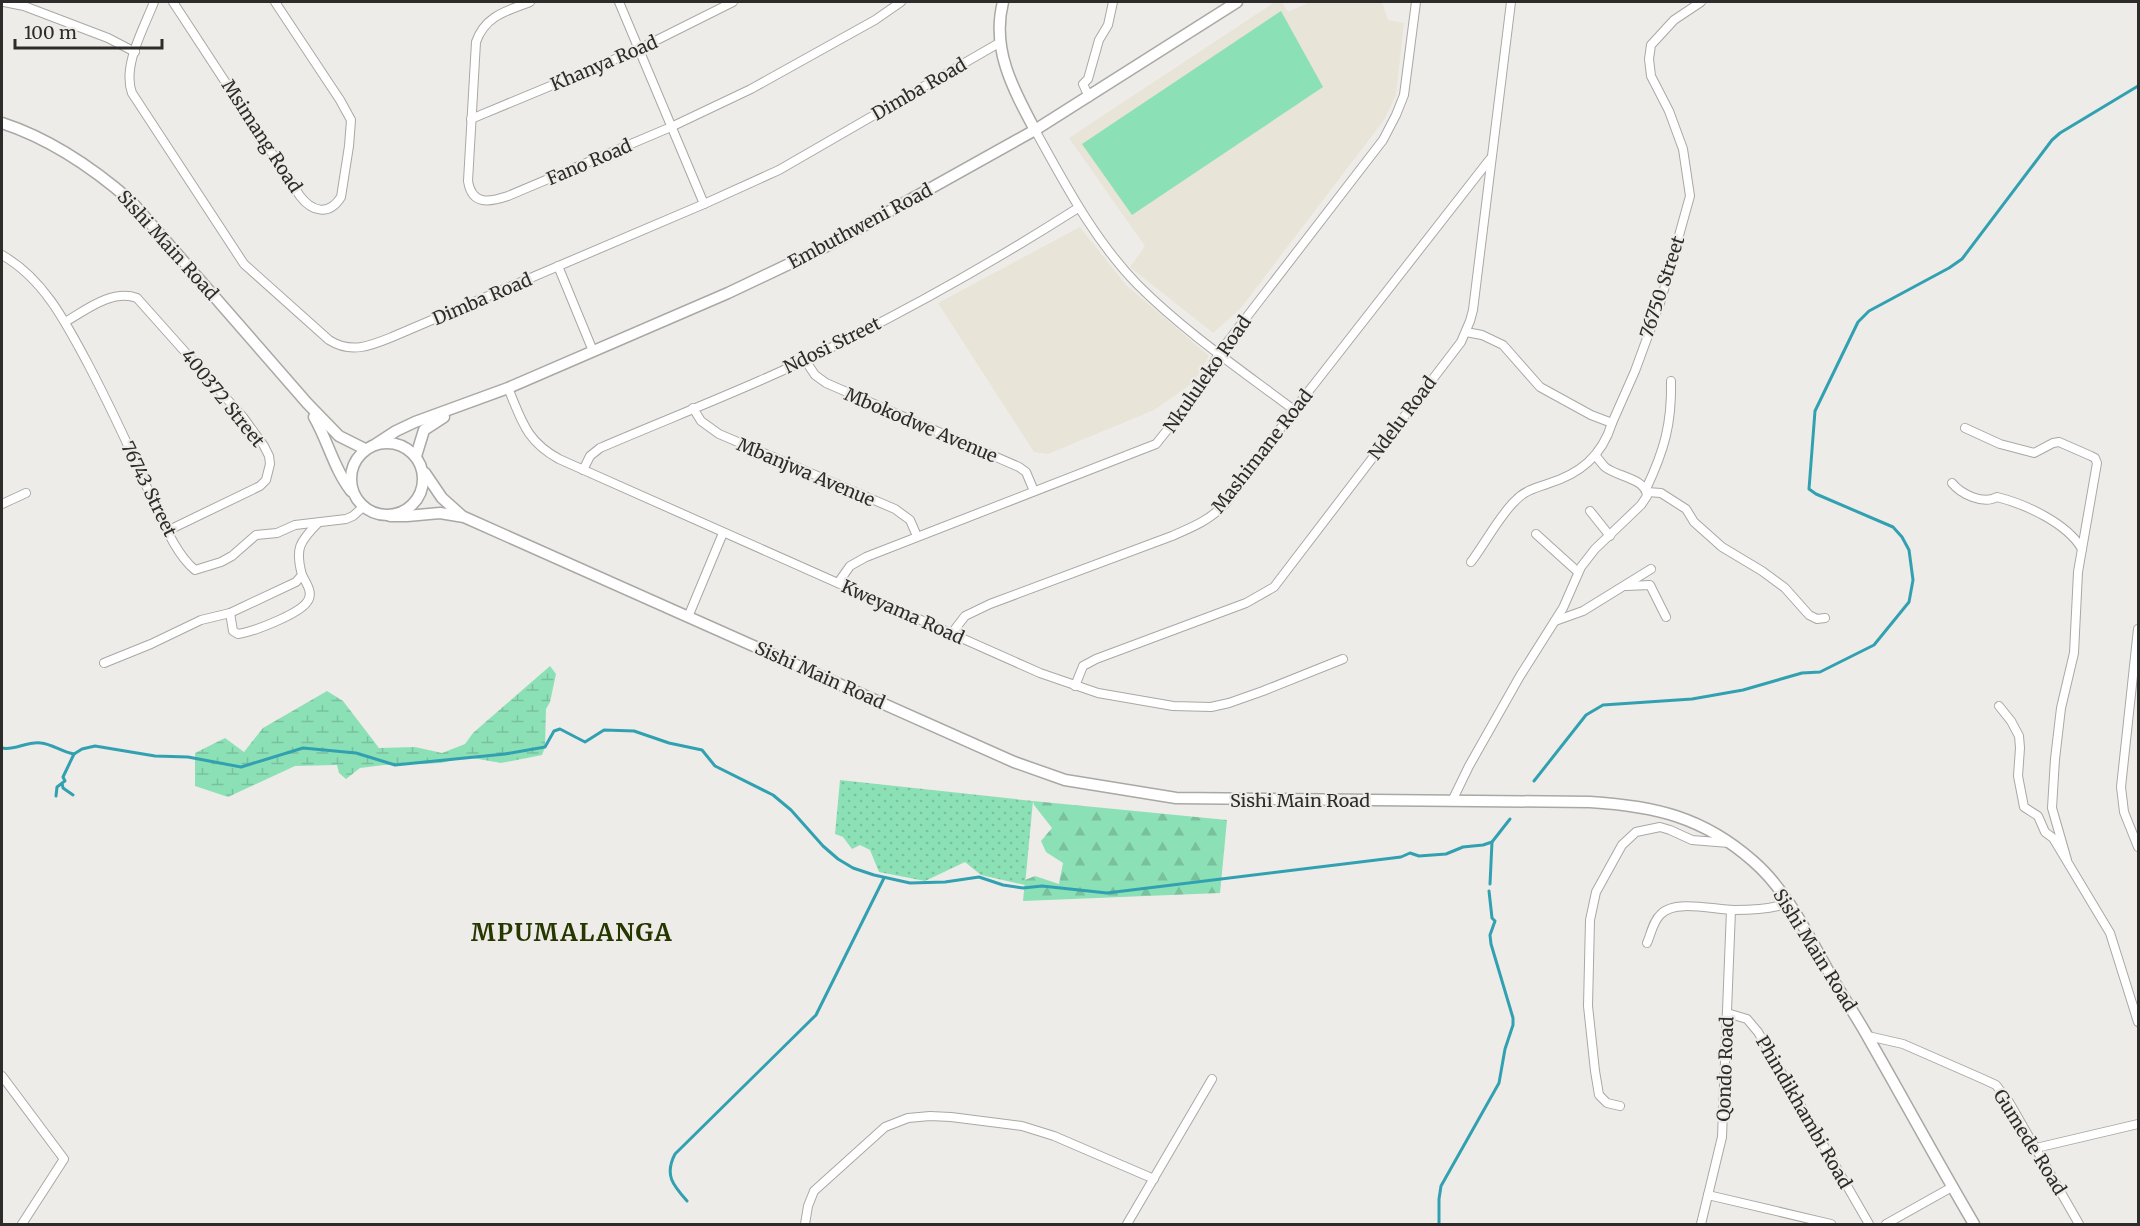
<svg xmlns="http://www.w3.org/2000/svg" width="2140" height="1226" viewBox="0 0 2140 1226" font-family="Merriweather,serif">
	<defs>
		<pattern id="grass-dots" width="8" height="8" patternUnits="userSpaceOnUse" patternTransform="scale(1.5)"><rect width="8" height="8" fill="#8ce0b6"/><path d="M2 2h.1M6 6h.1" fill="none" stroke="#79c09d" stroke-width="1.8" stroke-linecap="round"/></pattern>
		<pattern id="forest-firs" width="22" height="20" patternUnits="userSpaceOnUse" patternTransform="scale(1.5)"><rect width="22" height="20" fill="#8ce0b6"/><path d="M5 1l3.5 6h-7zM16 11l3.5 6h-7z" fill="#79c09d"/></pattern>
		<pattern id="wetland-marsh" width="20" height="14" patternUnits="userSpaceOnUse" patternTransform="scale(1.5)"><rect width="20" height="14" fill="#8ce0b6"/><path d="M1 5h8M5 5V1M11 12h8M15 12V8" fill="none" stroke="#79c09d"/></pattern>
	</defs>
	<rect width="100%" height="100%" fill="#eeece8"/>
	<g fill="#e8e4d8">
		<polygon points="1275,2 1282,2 1288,12 1310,2 1382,2 1388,20 1404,23 1396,95 1384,120 1240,309 1213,333 1130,267 1145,246 1069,138"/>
		<polygon points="1080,227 1126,285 1209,356 1194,382 1154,410 1048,454 1034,452 938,303"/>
	</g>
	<polygon fill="url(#grass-dots)" points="840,780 1033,801 1025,885 981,875 965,862 925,881 879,872 870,850 860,845 852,849 843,837 835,834"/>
	<polygon fill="url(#forest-firs)" points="1033,801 1227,820 1220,893 1023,901 1025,880 1035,876 1059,884 1063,863 1046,852 1041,841 1052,828 1034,805"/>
	<polygon fill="url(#wetland-marsh)" points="550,666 556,674 550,702 546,709 545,747 542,755 501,763 467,757 441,763 384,765 360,768 346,779 339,773 337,765 295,766 228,797 195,786 195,753 225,738 244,752 263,728 327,691 343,701 379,748 415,747 442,753 465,744 473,733"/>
	<polygon fill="#8ce0b6" points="1281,11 1323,87 1132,215 1082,144"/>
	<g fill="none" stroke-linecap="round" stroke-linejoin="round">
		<g stroke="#31a1b1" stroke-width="3">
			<path d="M2,748c12,3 25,-7 39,-5 11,1 21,9 33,11l8,-5 13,-3 60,10 33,1 53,10 62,-19 53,5 39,12 110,-11 40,-7 9,-16 6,-2 25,13 19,-12 30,1 35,12 33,7 13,16 58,29 18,15 32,36 15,13 15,9 21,7 36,8 35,-1 34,-5 24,8 20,3 19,-2 65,7 294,-36 9,-4 9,3 27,-2 17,-7 20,-2 9,-3"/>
			<polyline points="1534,781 1586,715 1603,705 1692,699 1743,690 1802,673 1820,672 1874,645 1909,602 1913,580 1909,550 1902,537 1893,527 1816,494 1809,489 1815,411 1858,322 1869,311 1949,268 1962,259 2052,140 2060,133 2138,86"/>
			<polyline points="73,795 63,788 62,783 65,781 63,777 74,754"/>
			<polyline points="56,796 57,787 61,784"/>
			<polyline points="1490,884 1492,842 1510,819"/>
			<path d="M687,1201c-14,-16 -23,-26 -12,-47l141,-139 68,-137"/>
			<polyline points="1439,1224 1439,1199 1441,1186 1499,1083 1505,1049 1513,1025 1513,1018 1491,944 1490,935 1495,921 1492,918 1489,891"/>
		</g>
		<defs>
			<g id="street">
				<polyline points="4,2 24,6 108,38 135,52"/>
				<path d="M154,2c-10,26 -32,64 -22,91l112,171 85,76c22,14 41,6 63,-3l312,-133 75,-34 220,-127"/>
				<path d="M173,2l127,194c12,16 29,20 41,1l8,-51 2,-26 -11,-20 -65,-98"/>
				<path d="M530,2c-24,9 -45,14 -54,40l-8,139c4,25 22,21 40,15l163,-69 80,-38 124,-69 26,-18"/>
				<polyline points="619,2 704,204"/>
				<polyline points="1089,97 1083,84 1088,79 1099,40 1108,25 1113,2"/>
				<polyline points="471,119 637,50 733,2"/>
				<path d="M1035,130c30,54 59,110 103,155 47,47 103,85 156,125"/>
				<path d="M2,255c42,24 64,68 86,109 22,42 42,85 61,128 12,24 25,61 46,78l26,-8 11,-6 24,-21 21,-2 18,-8 51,-6 7,-3 10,-9"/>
				<polyline points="558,266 593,351"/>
				<path d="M65,322c21,-12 47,-33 72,-24l106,119 21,29 5,10 1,8 -4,16 -6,6 -93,45"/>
				<polyline points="1466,332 1482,335 1503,345 1540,387 1591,415 1612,423 1635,371 1661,300 1690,196 1683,149 1669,111 1651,76 1649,59 1651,45 1674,20 1701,2"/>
				<polyline points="805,360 815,375 826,383 1019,467 1026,472 1034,491"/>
				<path d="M508,388c14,33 18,53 51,71l481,214 58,20 75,13 38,1 18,-4 34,-12 80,-32"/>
				<polyline points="693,408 701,421 719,434 895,509 910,520 917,536"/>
				<polyline points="1965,428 2000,444 2034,453 2053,443 2059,442 2091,456 2095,458 2097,463 2078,572 2074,653 2061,708 2055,759 2052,808 2067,860"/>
				<path d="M583,470l7,-14 10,-8c84,-36 169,-68 250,-110 78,-39 154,-83 228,-130"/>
				<path d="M1952,483c9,11 31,22 45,14 28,7 70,26 85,52"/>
				<path d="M1646,489c18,-38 26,-65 25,-108"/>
				<polyline points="1647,492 1661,493 1686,509 1694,522 1722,547 1762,571 1785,588 1809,615 1817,619 1825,618"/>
				<polyline points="2,504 26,493"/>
				<polyline points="1590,511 1610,536"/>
				<polyline points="1536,534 1578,572"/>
				<path d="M1471,562c13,-17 29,-47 44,-61 9,-10 20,-13 32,-17 33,-10 55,-28 65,-61"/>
				<polyline points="838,583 850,566 866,557 1156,444 1200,389 1219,353 1383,140 1396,115 1404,95 1416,2"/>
				<polyline points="1626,586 1650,585 1666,617"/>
				<path d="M230,613l3,18 5,3c15,-2 61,-20 69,-32 7,-9 -1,-19 -5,-27"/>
				<polyline points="688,617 723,533"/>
				<polyline points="1555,621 1583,611 1651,569"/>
				<polyline points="2138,629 2121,787 2124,812 2138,847"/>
				<path d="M952,633l13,-17 25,-12 182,-68c21,-9 38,-16 54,-33l68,-93 196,-251"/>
				<path d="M104,663l47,-19 50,-24 29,-7 66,-31 6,-7c-7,-26 -3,-33 16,-52"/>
				<polyline points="1075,686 1083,666 1096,659 1246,603 1274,587 1461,342 1470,321 1473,310 1511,2"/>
				<polyline points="1999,706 2011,721 2019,736 2020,748 2018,776 2024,807 2038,816 2045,832 2053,838 2110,933 2138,1022"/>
				<path d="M1452,801l17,-35 51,-90 43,-68 18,-41 14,-18 46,-44 6,-9c-1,-18 -30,-19 -42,-29 -3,-3 -6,-7 -9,-11"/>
				<path d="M1647,943c4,-9 6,-22 14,-29 14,-15 54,-4 73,-4 19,0 37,-1 55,-7"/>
				<polyline points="1727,1013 1747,1019 1758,1032 1869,1224"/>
				<polyline points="1868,1036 1903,1044 1983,1079 1996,1085 2009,1102 2079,1224"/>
				<polyline points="2,1076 64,1159 22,1224"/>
				<polyline points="1620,1106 1607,1103 1599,1095 1595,1071 1588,1006 1590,920 1596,892 1622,845 1636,832 1660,827 1670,830 1692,840 1729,843"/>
				<polyline points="2036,1148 2138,1124"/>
				<polyline points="1708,1195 1831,1224"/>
				<polyline points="805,1224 808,1206 814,1191 885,1127 908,1118 930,1116 951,1117 1022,1126 1054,1136 1154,1179"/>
				<polyline points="1127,1224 1212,1079"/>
				<polyline points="1701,1224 1722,1137 1731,910"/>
				<polyline points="1886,1224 1952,1187"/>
			</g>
			<g id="secondary">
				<path d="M1003,2c-12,47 10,87 32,128"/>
				<path d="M2,123c49,16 90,44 129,78l176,202 32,33 26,13"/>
				<path d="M314,417c14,24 20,52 37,74"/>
				<circle cx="387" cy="479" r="36"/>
				<polyline points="376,444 396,431 415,422 508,388 728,293 829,245 1035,130 1237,2"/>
				<polyline points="416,456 424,430 444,417"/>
				<polyline points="425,473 442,498 461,515"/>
				<path d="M390,516h17l33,-3 24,4 550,245 51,18 111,18 414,4c65,4 113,15 163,59 36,31 57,79 81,120 11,19 24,38 35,58 35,61 69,124 105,185"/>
			</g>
		</defs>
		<use href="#street" stroke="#a9a8a4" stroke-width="10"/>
		<use href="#secondary" stroke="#a9a8a4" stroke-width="13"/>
		<use href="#street" stroke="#fff" stroke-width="8"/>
		<use href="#secondary" stroke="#fff" stroke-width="10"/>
	</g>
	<g text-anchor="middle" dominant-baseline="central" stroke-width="4.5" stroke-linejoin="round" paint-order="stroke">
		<g font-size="18" fill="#2d2c2a" stroke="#eeece8">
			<text transform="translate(604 63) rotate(-23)">Khanya Road</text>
			<text transform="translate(919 89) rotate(-30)">Dimba Road</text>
			<text transform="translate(262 136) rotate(57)">Msimang Road</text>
			<text transform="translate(589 162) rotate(-23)">Fano Road</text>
			<text transform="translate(860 226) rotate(-28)">Embuthweni Road</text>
			<text transform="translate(168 245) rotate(48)">Sishi Main Road</text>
			<text transform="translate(1662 287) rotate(-72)">76750 Street</text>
			<text transform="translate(482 299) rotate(-23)">Dimba Road</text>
			<text transform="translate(832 345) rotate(-26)">Ndosi Street</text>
			<text transform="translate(1207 374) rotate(-55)">Nkululeko Road</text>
			<text transform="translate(223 398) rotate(51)">400372 Street</text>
			<text transform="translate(1402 418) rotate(-53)">Ndelu Road</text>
			<text transform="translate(921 425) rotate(23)">Mbokodwe Avenue</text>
			<text transform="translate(1262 451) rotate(-52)">Mashimane Road</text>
			<text transform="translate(806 472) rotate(23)">Mbanjwa Avenue</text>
			<text transform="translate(149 489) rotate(64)">76743 Street</text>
			<text transform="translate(903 612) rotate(24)">Kweyama Road</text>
			<text transform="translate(820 675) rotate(24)">Sishi Main Road</text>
			<text x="1300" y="800">Sishi Main Road</text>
			<text transform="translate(1815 950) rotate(58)">Sishi Main Road</text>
			<text transform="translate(1725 1069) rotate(-88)">Qondo Road</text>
			<text transform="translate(1804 1112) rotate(60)">Phindikhambi Road</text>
			<text transform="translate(2030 1142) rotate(58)">Gumede Road</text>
		</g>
		<g font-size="24" font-weight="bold" letter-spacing="1.5" fill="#273700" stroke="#eeece8">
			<text x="572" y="932">MPUMALANGA</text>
		</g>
	</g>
	<rect width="2140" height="1226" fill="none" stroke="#2d2c2a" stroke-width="6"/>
	<path d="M15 39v9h147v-9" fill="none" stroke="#2d2c2a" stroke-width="3"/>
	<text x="24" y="39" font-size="18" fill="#2d2c2a" stroke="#eeece8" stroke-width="4.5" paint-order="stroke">100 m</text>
</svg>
